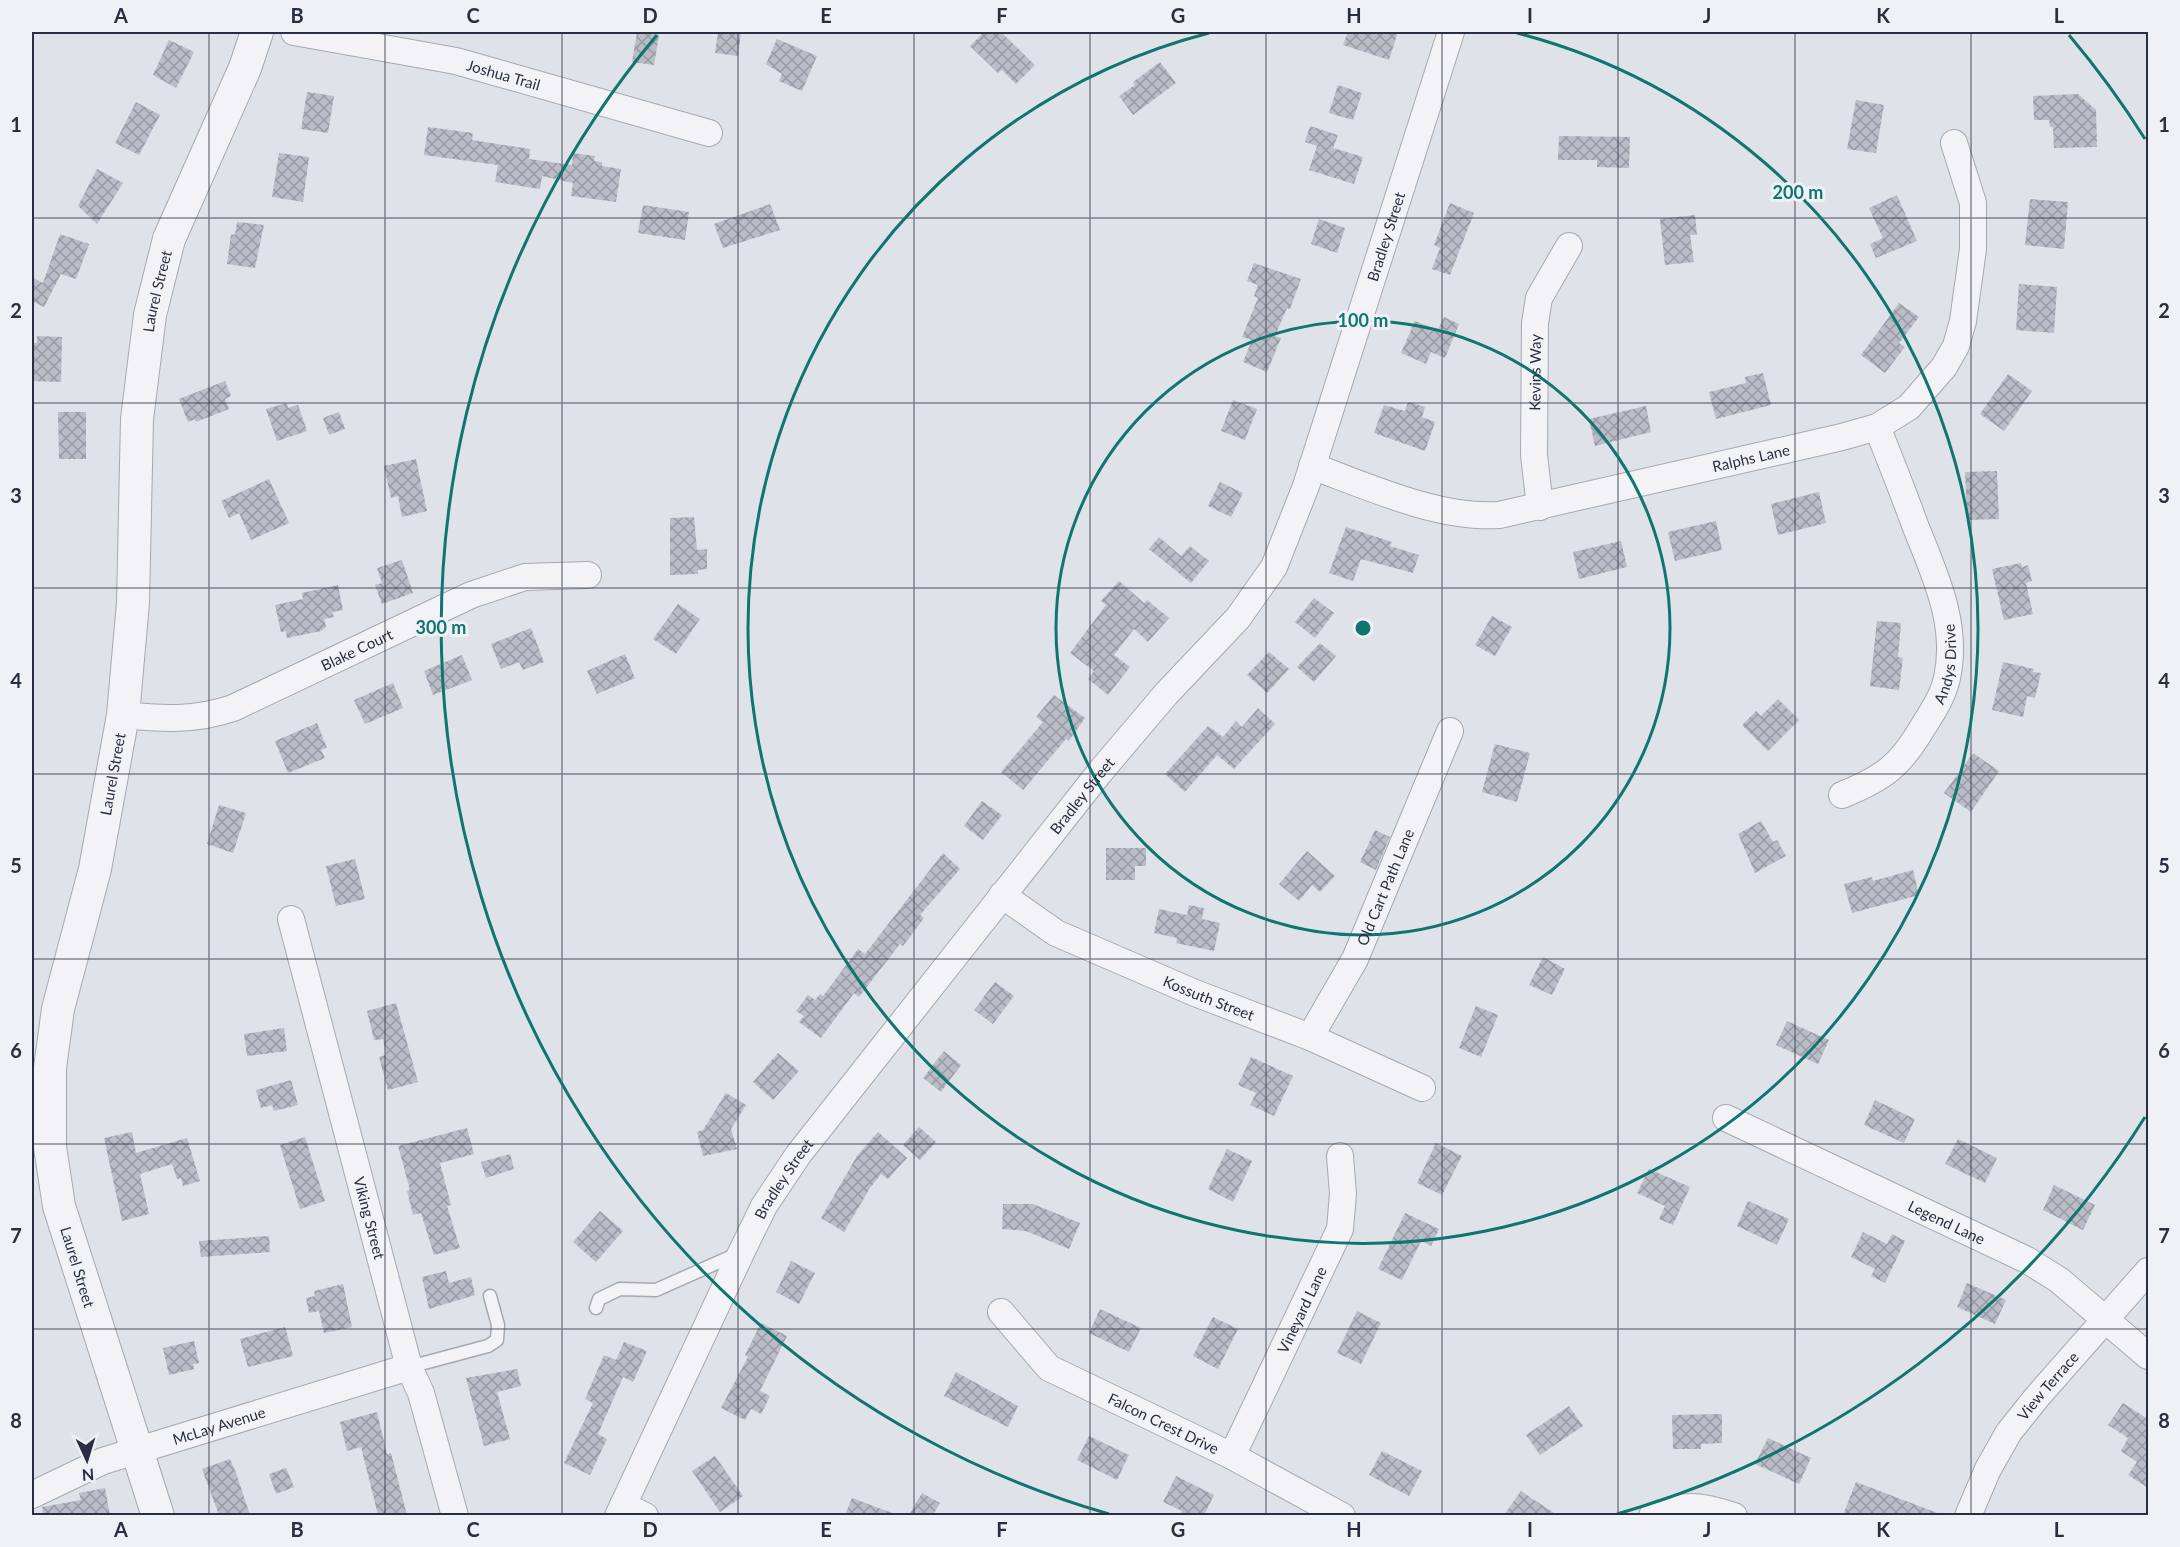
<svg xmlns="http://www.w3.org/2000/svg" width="2180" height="1547" viewBox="0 0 2180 1547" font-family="Lato,sans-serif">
	<defs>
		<pattern id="building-cross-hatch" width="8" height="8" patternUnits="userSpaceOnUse" patternTransform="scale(1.5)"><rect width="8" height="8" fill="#babdc8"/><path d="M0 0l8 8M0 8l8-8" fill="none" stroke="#979aa4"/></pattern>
	</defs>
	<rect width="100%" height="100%" fill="#e0e2e9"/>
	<g fill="url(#building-cross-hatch)">
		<polygon points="637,32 659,35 654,65 632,62"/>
		<polygon points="718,32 741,33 738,56 715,53"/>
		<polygon points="984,32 1001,32 1035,65 1016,84 1002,70 998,73 970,46"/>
		<polygon points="1348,32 1398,32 1389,60 1343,45"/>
		<polygon points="777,39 817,56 802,91 779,81 782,74 766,64"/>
		<polygon points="169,40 194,52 176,88 153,75"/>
		<polygon points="1160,62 1176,83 1133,115 1119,96 1135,85 1133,82"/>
		<polygon points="1338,85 1362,93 1353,120 1329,113"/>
		<polygon points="307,92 334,96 328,133 301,129"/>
		<polygon points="2078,94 2096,110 2097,147 2054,148 2053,127 2050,127 2049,120 2034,120 2033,96"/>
		<polygon points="1856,100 1884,105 1876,153 1847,149"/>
		<polygon points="136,102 160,115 139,155 115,143"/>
		<polygon points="1310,126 1338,135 1333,148 1363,157 1354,184 1309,170 1317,146 1305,142"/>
		<polygon points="428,127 473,133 472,140 530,149 529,159 572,165 573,153 595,156 594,161 602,162 602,166 621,169 616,202 571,196 573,183 542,176 540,189 495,182 498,165 424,155"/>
		<polygon points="1559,136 1630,137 1629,168 1597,167 1597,160 1558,160"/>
		<polygon points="279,153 309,157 303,202 272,197"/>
		<polygon points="97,169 123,183 97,224 78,206"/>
		<polygon points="1897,195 1917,241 1876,258 1870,244 1883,238 1869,208"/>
		<polygon points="2030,199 2068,202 2064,249 2025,245"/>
		<polygon points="1450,203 1474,213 1450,275 1432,269 1440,248 1434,245"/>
		<polygon points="770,204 780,230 723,248 714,224"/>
		<polygon points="643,205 689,212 685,240 638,233"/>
		<polygon points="1695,215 1697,235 1690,235 1694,262 1665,265 1660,219"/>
		<polygon points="1319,219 1345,228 1337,253 1311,244"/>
		<polygon points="237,222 264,225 255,268 227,264 231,234 235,235"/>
		<polygon points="60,234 89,244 76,279 61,274 44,307 32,301 32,277 43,283"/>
		<polygon points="1254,263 1301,279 1290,309 1287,308 1275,336 1281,338 1267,372 1243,362 1252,340 1242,337 1258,298 1254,296 1258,285 1247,281"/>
		<polygon points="2019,284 2057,287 2054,333 2016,330"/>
		<polygon points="1899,303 1919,317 1899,343 1905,347 1885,373 1861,355"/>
		<polygon points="1444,317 1459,324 1445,358 1431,352 1426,364 1401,353 1415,321 1438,330"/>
		<polygon points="37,336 62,337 61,382 32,381 32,343 37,343"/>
		<polygon points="1763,373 1771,405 1716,419 1709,392 1746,383 1745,377"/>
		<polygon points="2008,374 2032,391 2004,431 1980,414"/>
		<polygon points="225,381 231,396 225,399 229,409 196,422 195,419 188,422 179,399"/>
		<polygon points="1233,400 1257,409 1245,440 1221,431"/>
		<polygon points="1408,402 1425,407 1422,417 1435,422 1425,451 1374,433 1384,405 1405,411"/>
		<polygon points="287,403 288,408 298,405 307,431 277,441 266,409"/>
		<polygon points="1646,406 1651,432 1595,446 1589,419"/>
		<polygon points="58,412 86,412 86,459 59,459"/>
		<polygon points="339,412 345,429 329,435 323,418"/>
		<polygon points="416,459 427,511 402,517 398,496 391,498 384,466"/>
		<polygon points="1997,471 1999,519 1967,520 1965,472"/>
		<polygon points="269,479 289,523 251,540 239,513 229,518 221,501"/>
		<polygon points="1220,482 1243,493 1231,517 1208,506"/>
		<polygon points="1819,492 1826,523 1778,535 1771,504"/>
		<polygon points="694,517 697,550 707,549 707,569 698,570 698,574 670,575 670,518"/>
		<polygon points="1716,521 1722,550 1675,561 1668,532"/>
		<polygon points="1346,527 1392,542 1390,546 1419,555 1413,573 1361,559 1353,581 1329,573"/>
		<polygon points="1159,537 1181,556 1190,546 1209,561 1191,583 1149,549"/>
		<polygon points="1621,541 1627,567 1579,579 1573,552"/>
		<polygon points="402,560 413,593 382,604 375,585 382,583 377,568"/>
		<polygon points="2021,563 2022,567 2028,565 2032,581 2026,583 2033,614 2004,620 1992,569"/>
		<polygon points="1119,581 1144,603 1147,600 1169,618 1148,642 1134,629 1114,655 1130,667 1108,695 1088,679 1094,671 1070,653 1106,605 1101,601"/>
		<polygon points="338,585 343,610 332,612 334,617 324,619 326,627 321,631 287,638 286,631 281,632 275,605 303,599 302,593"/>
		<polygon points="1314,598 1334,613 1315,638 1295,622"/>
		<polygon points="678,604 700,619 676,654 653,639"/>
		<polygon points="1492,616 1512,627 1495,656 1475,645"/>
		<polygon points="1877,621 1901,623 1898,657 1903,658 1899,690 1870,686"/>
		<polygon points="531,628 544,662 523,670 519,662 501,669 491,644"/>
		<polygon points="1320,643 1336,656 1314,682 1297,667"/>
		<polygon points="1269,652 1289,669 1267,693 1247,675"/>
		<polygon points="625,654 635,678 597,694 587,671"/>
		<polygon points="462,655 472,680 433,695 424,671"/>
		<polygon points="2003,662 2034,669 2033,672 2041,673 2035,698 2027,696 2023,717 1992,710"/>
		<polygon points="393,683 403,708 365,724 354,700"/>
		<polygon points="1054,695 1085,718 1069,741 1066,739 1023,790 1001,772 1043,722 1036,717"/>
		<polygon points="1778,699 1799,720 1768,751 1742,725 1756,711 1761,716"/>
		<polygon points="1258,708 1275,724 1234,769 1217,755 1185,792 1165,774 1208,726 1223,737 1236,721 1242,727"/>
		<polygon points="317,723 327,748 321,750 325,758 288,773 275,741"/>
		<polygon points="1495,744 1530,753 1517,802 1482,792"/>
		<polygon points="1973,753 1999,771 1971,812 1944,793"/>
		<polygon points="982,801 1002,815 983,840 964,826"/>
		<polygon points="219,805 246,813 233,853 207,844"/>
		<polygon points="1761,821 1773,842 1777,840 1786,856 1755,873 1738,834"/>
		<polygon points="1375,830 1390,837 1376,870 1360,862"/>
		<polygon points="1106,848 1146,848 1146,866 1135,866 1135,880 1106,880"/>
		<polygon points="1307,851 1335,876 1320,892 1312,885 1299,901 1279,884"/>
		<polygon points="943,853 960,869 920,915 924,918 903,946 900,944 859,997 854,993 821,1038 799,1022 804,1016 796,1011 808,995 815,1000 820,994 823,996 858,949 865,954"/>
		<polygon points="355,859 365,899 336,906 326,866"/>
		<polygon points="1913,870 1919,895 1852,913 1844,884 1872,877 1873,881"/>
		<polygon points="1189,905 1204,908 1202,919 1220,923 1214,951 1176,943 1177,938 1154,933 1159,909 1187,915"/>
		<polygon points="1543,957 1565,969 1552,995 1529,985"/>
		<polygon points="995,982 1014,996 993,1024 974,1010"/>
		<polygon points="396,1003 418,1082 388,1090 379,1057 386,1055 383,1039 374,1040 367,1011"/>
		<polygon points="1476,1006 1498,1015 1481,1057 1459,1048"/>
		<polygon points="1787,1021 1829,1040 1818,1064 1776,1045"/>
		<polygon points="284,1028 287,1051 247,1056 244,1034"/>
		<polygon points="944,1051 961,1065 941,1092 923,1078"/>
		<polygon points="778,1053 799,1071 773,1100 753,1082"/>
		<polygon points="1251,1057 1293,1076 1274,1116 1250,1105 1256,1093 1238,1085"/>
		<polygon points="291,1080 298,1105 274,1111 272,1105 261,1108 256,1090"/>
		<polygon points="726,1093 746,1105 731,1129 737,1149 703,1156 697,1132 703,1130"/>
		<polygon points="1875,1100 1915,1119 1904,1143 1864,1125"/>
		<polygon points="919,1127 936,1142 920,1160 903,1145"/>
		<polygon points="467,1128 474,1154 440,1163 451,1205 447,1206 460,1248 434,1255 421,1213 413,1215 407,1191 410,1190 398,1146"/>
		<polygon points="132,1132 136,1153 187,1138 200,1181 183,1186 181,1178 177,1179 172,1164 140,1174 149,1214 122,1221 104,1138"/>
		<polygon points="878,1132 907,1158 888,1179 881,1174 870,1188 844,1232 821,1218 857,1156"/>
		<polygon points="305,1137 325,1201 300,1209 280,1145"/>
		<polygon points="1958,1139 1997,1158 1985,1183 1945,1164"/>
		<polygon points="1436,1143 1462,1156 1442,1195 1417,1183"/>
		<polygon points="1227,1149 1252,1161 1233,1202 1208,1189"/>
		<polygon points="510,1154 514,1169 486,1178 481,1162"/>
		<polygon points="1649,1169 1690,1187 1673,1225 1659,1219 1665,1206 1637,1193"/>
		<polygon points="2054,1185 2095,1205 2083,1230 2043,1210"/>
		<polygon points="1748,1201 1789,1219 1777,1245 1737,1226"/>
		<polygon points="1003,1204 1033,1204 1080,1223 1069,1249 1026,1231 1002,1229"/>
		<polygon points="600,1211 623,1231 596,1262 573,1242"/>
		<polygon points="1405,1213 1439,1229 1431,1246 1421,1241 1402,1280 1378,1269"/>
		<polygon points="1863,1232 1887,1244 1892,1234 1905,1241 1885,1283 1871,1276 1875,1269 1851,1257"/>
		<polygon points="269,1236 270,1252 201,1257 199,1241"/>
		<polygon points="791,1261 815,1273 799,1304 776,1292"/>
		<polygon points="446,1271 449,1283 471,1277 475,1295 429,1309 422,1277"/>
		<polygon points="1967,1283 2006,1300 1995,1324 1957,1307"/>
		<polygon points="343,1284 352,1327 324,1333 319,1311 309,1313 306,1298 315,1296 314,1291"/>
		<polygon points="1100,1309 1141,1328 1129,1352 1089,1333"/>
		<polygon points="1357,1311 1381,1323 1361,1364 1337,1353"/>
		<polygon points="1213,1317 1238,1329 1218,1369 1193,1356"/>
		<polygon points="761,1323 787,1336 760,1391 770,1396 761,1414 751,1409 745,1420 721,1408 748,1357 745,1355"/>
		<polygon points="285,1327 293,1356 248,1367 240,1339"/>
		<polygon points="194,1341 199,1363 193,1364 194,1369 169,1375 163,1348"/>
		<polygon points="624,1342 647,1351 633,1382 623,1377 598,1434 607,1439 590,1475 564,1463 593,1403 585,1399 604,1355 616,1360"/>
		<polygon points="517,1369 521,1386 497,1392 510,1439 484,1446 466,1378"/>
		<polygon points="956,1372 1018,1406 1008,1427 944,1396"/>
		<polygon points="2123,1403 2148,1419 2148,1488 2128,1475 2137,1462 2121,1451 2128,1438 2108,1425"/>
		<polygon points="1569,1406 1583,1426 1540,1455 1526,1435"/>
		<polygon points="377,1412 387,1454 391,1453 407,1515 378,1515 361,1447 347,1451 340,1422"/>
		<polygon points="1722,1414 1722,1443 1701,1444 1701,1449 1673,1449 1672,1415"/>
		<polygon points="1089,1436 1129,1455 1117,1480 1077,1460"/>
		<polygon points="1768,1438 1811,1458 1799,1484 1755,1464"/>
		<polygon points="1382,1451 1422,1471 1409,1496 1369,1475"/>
		<polygon points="715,1456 743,1496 720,1512 692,1471"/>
		<polygon points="230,1459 236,1473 250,1515 219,1515 202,1469"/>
		<polygon points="286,1468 294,1487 276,1494 269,1474"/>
		<polygon points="1176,1476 1214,1495 1204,1515 1179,1515 1182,1511 1163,1502"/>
		<polygon points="1856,1482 1940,1514 1939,1515 1843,1515"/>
		<polygon points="105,1488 110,1515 43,1515 42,1507 81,1500 79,1493"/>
		<polygon points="1521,1491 1557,1515 1504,1515"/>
		<polygon points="922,1493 940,1503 933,1515 909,1515"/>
		<polygon points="852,1498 895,1514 894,1515 845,1515"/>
	</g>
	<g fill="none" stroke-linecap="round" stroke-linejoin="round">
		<defs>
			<g id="service">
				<polyline points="596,1308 599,1299 620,1289 656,1290 737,1254"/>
				<polyline points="409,1367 488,1346 497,1340 498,1325 490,1296"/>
			</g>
			<g id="minor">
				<path id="s1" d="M294,32l162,29 253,72"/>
				<path id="s2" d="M1312,466c57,21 127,53 187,49l343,-78 35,-10 32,-20 35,-40 12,-21 7,-25 10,-72v-46l-19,-60"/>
				<path id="s3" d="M1540,507l-6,-52 1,-132 4,-25 30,-52"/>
				<path id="s4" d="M123,715c39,4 72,6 110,-7l238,-113 54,-18 63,-2"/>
				<path id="s5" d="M1842,795c42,-17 58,-29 81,-68 10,-16 20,-31 24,-49 12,-54 -13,-105 -32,-153 -12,-33 -25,-66 -38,-98"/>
				<path id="s6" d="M1002,895l54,38 139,60 115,44 112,51"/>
				<path id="s7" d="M291,919l118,448 12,26 34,123"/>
				<path id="s8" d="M1310,1037l45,-78 95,-228"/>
				<path id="s9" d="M1726,1118l301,142 32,20 89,76"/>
				<path id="s10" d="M1001,1312l48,56 183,88 110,60"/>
				<path id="s11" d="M1232,1456l108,-227 3,-35 -3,-38"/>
				<path id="s12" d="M32,1495l71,-34 306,-94"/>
				<polyline points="623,1505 645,1516"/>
				<path id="s13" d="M618,1516l123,-263 23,-47 34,-51 302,-383 66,-78 72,-76 36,-51 32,-81 145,-454"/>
				<path d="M1652,1516c34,-13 48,-11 82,0"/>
				<path id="s14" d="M1968,1516l20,-47 21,-37 28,-35 111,-126"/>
			</g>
			<g id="tertiary">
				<path id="s15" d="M158,1516l-99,-310 -9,-59v-79l8,-59 37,-140 28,-154 10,-112 4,-184 13,-104 19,-76 76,-171 12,-36"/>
			</g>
		</defs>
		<use href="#service" stroke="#a5a8b3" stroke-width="15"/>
		<use href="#minor" stroke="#a5a8b3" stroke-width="28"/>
		<use href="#tertiary" stroke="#a5a8b3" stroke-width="34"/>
		<use href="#service" stroke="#f3f3f7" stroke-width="12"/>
		<use href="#minor" stroke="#f3f3f7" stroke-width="26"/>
		<use href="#tertiary" stroke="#f3f3f7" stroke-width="32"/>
	</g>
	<path fill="none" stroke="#292e40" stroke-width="1.5" stroke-opacity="0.55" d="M209,32v1484M385,32v1484M562,32v1484M738,32v1484M914,32v1484M1090,32v1484M1266,32v1484M1442,32v1484M1618,32v1484M1795,32v1484M1971,32v1484M32,218h2116M32,403h2116M32,588h2116M32,774h2116M32,959h2116M32,1144h2116M32,1329h2116"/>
	<g fill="none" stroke="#0f766e" stroke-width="3">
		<circle cx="1363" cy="628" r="307"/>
		<path d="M1517 33A615 615 0 1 1 1209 33"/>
		<path d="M2145 1117A922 922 0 0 1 1617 1514M1109 1514A922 922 0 0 1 657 35M2069 35A922 922 0 0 1 2145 139"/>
	</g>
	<g text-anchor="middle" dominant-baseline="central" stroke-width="6" stroke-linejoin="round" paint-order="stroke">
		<g font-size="15" fill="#292e40" stroke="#eff1f6">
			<text stroke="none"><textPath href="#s1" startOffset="214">Joshua Trail</textPath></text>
			<text stroke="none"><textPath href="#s13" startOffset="1510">Bradley Street</textPath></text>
			<text stroke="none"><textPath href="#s15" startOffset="1251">Laurel Street</textPath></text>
			<text stroke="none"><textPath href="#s3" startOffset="135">Kevins Way</textPath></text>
			<text stroke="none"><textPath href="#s2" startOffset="453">Ralphs Lane</textPath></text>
			<text stroke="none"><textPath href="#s4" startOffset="248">Blake Court</textPath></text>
			<text stroke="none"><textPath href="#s5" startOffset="177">Andys Drive</textPath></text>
			<text stroke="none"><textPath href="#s15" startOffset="765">Laurel Street</textPath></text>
			<text stroke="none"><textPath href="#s13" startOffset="862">Bradley Street</textPath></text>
			<text stroke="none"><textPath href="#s8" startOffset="168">Old Cart Path Lane</textPath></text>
			<text stroke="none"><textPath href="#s6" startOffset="232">Kossuth Street</textPath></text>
			<text stroke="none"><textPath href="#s13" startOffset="376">Bradley Street</textPath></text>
			<text stroke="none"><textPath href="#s7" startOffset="309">Viking Street</textPath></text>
			<text stroke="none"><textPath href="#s9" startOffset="244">Legend Lane</textPath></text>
			<text transform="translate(78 1267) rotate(73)">Laurel Street</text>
			<text stroke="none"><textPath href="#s11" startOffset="162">Vineyard Lane</textPath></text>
			<text stroke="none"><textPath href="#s14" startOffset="154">View Terrace</textPath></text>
			<text stroke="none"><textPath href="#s10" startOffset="201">Falcon Crest Drive</textPath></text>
			<text stroke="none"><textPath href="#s12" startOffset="200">McLay Avenue</textPath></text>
		</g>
	</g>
	<circle cx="1363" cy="628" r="9" fill="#0f766e" stroke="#eff1f6" stroke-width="3"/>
	<g font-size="18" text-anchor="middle" font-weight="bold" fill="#0f766e" stroke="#eff1f6" stroke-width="6" stroke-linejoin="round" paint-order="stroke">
		<text x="1798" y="199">200 m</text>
		<text x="1363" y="327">100 m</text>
		<text x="441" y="634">300 m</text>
	</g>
	<rect width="2180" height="1547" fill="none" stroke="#eff1f6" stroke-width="66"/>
	<g transform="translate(87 1460) rotate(176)" stroke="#eff1f6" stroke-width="4.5" paint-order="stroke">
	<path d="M0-4.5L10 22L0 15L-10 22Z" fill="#292e40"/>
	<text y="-9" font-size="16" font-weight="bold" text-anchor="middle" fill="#292e40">N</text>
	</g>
	<rect x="33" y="33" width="2114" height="1481" fill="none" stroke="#292e40" stroke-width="2"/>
	<g font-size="20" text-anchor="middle" font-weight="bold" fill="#292e40">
		<text x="121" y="23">A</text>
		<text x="297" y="23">B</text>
		<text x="473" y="23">C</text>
		<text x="650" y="23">D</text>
		<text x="826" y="23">E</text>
		<text x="1002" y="23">F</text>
		<text x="1178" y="23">G</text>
		<text x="1354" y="23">H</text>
		<text x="1530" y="23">I</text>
		<text x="1707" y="23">J</text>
		<text x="1883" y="23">K</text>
		<text x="2059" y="23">L</text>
		<text x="16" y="132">1</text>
		<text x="2164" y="132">1</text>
		<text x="16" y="318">2</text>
		<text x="2164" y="318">2</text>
		<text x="16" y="503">3</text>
		<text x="2164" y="503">3</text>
		<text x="16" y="688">4</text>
		<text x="2164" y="688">4</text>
		<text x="16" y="873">5</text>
		<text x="2164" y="873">5</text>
		<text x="16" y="1058">6</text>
		<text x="2164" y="1058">6</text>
		<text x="16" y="1243">7</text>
		<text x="2164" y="1243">7</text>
		<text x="16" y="1428">8</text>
		<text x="2164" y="1428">8</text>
		<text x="121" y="1537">A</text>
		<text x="297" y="1537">B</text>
		<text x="473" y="1537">C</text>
		<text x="650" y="1537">D</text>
		<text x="826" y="1537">E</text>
		<text x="1002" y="1537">F</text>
		<text x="1178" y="1537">G</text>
		<text x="1354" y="1537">H</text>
		<text x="1530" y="1537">I</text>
		<text x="1707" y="1537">J</text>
		<text x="1883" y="1537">K</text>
		<text x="2059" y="1537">L</text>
	</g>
</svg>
